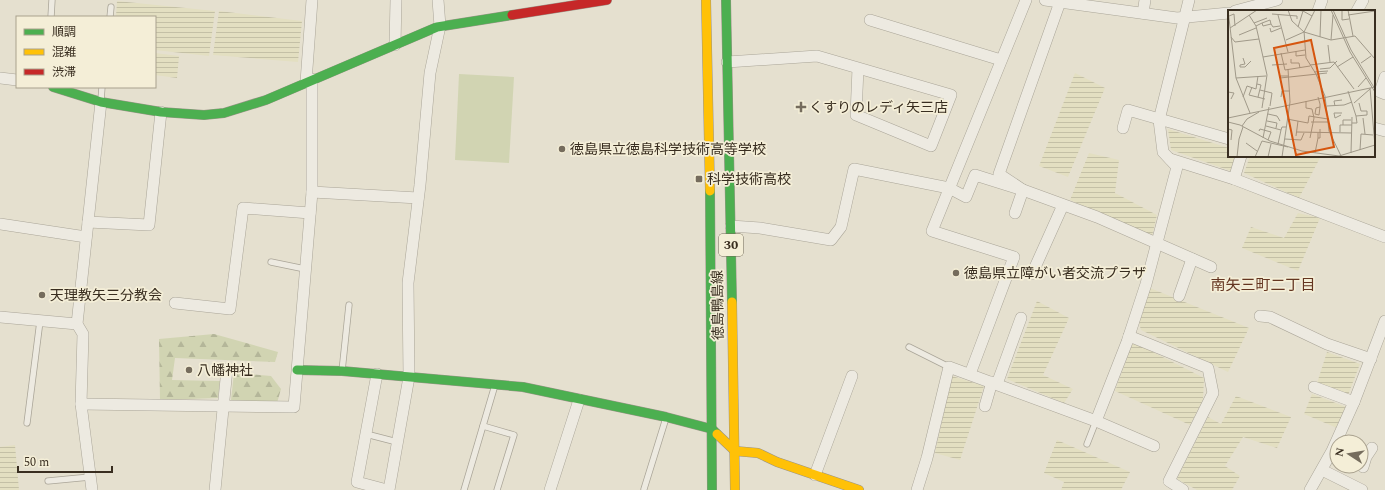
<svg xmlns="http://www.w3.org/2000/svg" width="1385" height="490" viewBox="0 0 1385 490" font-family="Spectral,'Noto Sans JP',serif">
	<defs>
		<pattern id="farmland-rules" width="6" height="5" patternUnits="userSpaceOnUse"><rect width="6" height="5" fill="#e3dfc1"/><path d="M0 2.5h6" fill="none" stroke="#c4c0a6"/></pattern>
		<pattern id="forest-firs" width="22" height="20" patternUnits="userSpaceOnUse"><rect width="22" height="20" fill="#d1d4b2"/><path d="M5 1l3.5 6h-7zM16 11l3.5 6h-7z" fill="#b4b699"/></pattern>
	</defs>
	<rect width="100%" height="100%" fill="#e5e0cf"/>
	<g fill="url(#farmland-rules)">
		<polygon points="117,1 215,11 209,56 155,50 155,17 116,17"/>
		<polygon points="219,11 302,21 298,62 213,55"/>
		<polygon points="155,53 179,56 177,78 155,75"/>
		<polygon points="1075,73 1105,88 1068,177 1039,166"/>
		<polygon points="1168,129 1229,148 1229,156 1236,156 1231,171 1171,150"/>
		<polygon points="1089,153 1119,160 1115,193 1157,215 1152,236 1070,200"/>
		<polygon points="1250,156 1321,156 1299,198 1244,173"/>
		<polygon points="1298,213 1320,218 1298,271 1242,248 1251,227 1284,238"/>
		<polygon points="1150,288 1249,328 1228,372 1141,330 1139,323"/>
		<polygon points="1037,301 1069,318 1043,375 1073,389 1064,403 1007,379"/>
		<polygon points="1133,342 1204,378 1203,400 1190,425 1115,391"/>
		<polygon points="1327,352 1360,364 1348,395 1317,383"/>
		<polygon points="952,376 984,386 960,460 935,453"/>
		<polygon points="1312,394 1346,407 1337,428 1304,414"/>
		<polygon points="1236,396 1291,417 1277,448 1243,437 1225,466 1240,476 1232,490 1197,490 1177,479 1208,417 1221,424"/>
		<polygon points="1057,440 1130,472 1121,490 1061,490 1064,482 1044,473"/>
		<polygon points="15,445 19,490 0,490 0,447"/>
	</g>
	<g fill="url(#forest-firs)">
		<polygon points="214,334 278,352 275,362 175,358 172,380 220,381 218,398 160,400 159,339"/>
		<polygon points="234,373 271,376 281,389 277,403 231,400"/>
	</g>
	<polygon fill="#d1d4b2" points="459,74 514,77 509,163 455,160"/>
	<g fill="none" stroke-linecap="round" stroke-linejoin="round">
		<defs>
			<g id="lane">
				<polyline points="51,17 52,0"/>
				<polyline points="110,17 111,7"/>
				<polyline points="101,100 102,87"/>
				<polyline points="271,262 305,269"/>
				<polyline points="909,347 949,367"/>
				<polyline points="342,371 349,305"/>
				<polyline points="27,423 40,321"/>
				<polyline points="483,426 514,435 497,490"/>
				<polyline points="366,434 397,442"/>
				<polyline points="1087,444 1096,421"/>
				<polyline points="48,481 90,477"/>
				<polyline points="644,489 666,418"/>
				<polyline points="464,490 495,385"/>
			</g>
			<g id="street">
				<polyline points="1045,0 1177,18 1229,13"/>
				<polyline points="1235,11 1277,0"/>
				<polyline points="1318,11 1322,0"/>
				<polyline points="1357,11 1363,0"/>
				<polyline points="1143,13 1145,0"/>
				<polyline points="870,20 1001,60"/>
				<polyline points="395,45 396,0"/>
				<polyline points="727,62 817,56 951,95 931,146 856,115 858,68"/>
				<polyline points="1385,77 1380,92 1385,94"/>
				<polyline points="0,78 17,80"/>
				<polyline points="306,82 312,0"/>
				<polyline points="1123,128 1128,110 1229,139"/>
				<polyline points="1374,128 1385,131"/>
				<polyline points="1170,159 1234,179 1241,156"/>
				<polyline points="1234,179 1385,237"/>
				<polyline points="312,192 418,198"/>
				<polyline points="1015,213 1023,190 999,174 1060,2"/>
				<polyline points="88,222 149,225 161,112"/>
				<polyline points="0,224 86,237"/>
				<polyline points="731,226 760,228 831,240 841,227 854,169 949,188 966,197 975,175 1023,190 1097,217 1211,267"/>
				<polyline points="1032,274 1063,205"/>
				<polyline points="1179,296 1192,259"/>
				<polyline points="175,303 230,309 243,208 310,213"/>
				<polyline points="1260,316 1270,317 1327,344 1371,359"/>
				<polyline points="0,317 77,324"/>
				<polyline points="1129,336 1208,368 1213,393 1169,481 1183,490"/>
				<polyline points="377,374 357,482 387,490"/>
				<polyline points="970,374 1014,257 932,231 1026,0"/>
				<polyline points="997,384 1021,318"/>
				<polyline points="1314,387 1354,402"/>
				<polyline points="81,404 294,407 312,192 312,79"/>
				<polyline points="985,406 992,382"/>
				<polyline points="1096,421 1127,342 1146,284 1177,167 1163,152 1159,120 1189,0"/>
				<polyline points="1363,467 1366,457 1372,448"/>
				<polyline points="1322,470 1362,490"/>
				<polyline points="815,475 852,376"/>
				<polyline points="92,490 81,404 83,334 77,324 101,102"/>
				<polyline points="215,490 227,369"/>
				<polyline points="389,490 409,377 408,283 420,185 430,73 440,26 438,0"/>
				<polyline points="550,490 579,400"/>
				<polyline points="917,490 927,458 949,367 1096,421 1154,446"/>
				<polyline points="1310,490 1332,451 1354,402 1385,321"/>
			</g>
			<g id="fast">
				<polyline points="726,0 732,302"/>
				<polyline points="53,87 101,102 161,112 204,115 224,113 266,100 437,27 512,15"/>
				<polyline points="710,191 712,490"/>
				<polyline points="297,370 342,371 523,387 666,417 712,429 717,434"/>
			</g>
			<g id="slow">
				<polyline points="706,0 710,191"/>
				<polyline points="732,302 735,490"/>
				<polyline points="717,434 735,451 758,453 777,462 859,490"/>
			</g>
			<polyline id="jam" points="512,15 607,0"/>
		</defs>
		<use href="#lane" stroke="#aaa598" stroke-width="7"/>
		<use href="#street" stroke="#aaa598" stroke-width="12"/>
		<use href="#fast" stroke="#9a9488" stroke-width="10"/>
		<use href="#slow" stroke="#9a9488" stroke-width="10"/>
		<use href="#jam" stroke="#9a9488" stroke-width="10"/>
		<use href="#lane" stroke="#edeae1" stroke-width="5.5"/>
		<use href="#street" stroke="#edeae1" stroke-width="11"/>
		<use href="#fast" stroke="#4caf50" stroke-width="9"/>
		<use href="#slow" stroke="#ffc107" stroke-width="9"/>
		<use href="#jam" stroke="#c62828" stroke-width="9"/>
	</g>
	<g fill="#756c5d" stroke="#f4eed7" stroke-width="1.5">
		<path d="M799 101h4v4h4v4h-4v4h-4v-4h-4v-4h4z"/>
		<circle cx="562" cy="149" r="4"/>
		<rect x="695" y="175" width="8" height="8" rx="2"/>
		<circle cx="956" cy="273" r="4"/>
		<circle cx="42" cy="295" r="4"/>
		<circle cx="189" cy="370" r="4"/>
	</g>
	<g text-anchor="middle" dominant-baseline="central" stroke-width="3.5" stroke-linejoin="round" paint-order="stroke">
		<rect fill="#f4eed7" stroke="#716857" stroke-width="1" x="719" y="234" width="24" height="22" rx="3"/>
		<g font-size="13" font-weight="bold" fill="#392e20">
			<text x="731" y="245">30</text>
		</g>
		<g font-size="14" fill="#392e20" stroke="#f4eed7" text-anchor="start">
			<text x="809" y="107">くすりのレディ矢三店</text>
			<text x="570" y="149">徳島県立徳島科学技術高等学校</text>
			<text x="707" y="179">科学技術高校</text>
			<text x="964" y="273">徳島県立障がい者交流プラザ</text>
			<text x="50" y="295">天理教矢三分教会</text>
			<text x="197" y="370">八幡神社</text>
		</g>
		<g font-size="14" fill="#392e20" stroke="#f4eed7">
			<text transform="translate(718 305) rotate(-91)">徳島鴨島線</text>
		</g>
		<g font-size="15" fill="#643521" stroke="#f4eed7">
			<text x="1263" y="285">南矢三町二丁目</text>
		</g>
	</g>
	<g transform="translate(1228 10)">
		<rect width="147" height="147" fill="#e5e0cf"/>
		<path fill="none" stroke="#a09989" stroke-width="1" d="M0,0l8,68 14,35M60,0l4,11 12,11 27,8 24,-4 20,23M69,0l6,1 -5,16M103,0l19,42 25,40M105,0l18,40 24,39M114,0v10l7,-1M120,0l5,26M75,1l9,5 3,-6M44,4l25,2v3M21,5l7,11 6,-3M50,5l10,37M120,5l27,-4M1,6l5,-2 1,12M26,13l13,-5M43,14l-8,2 -1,-3 8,-3 1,4 2,3 7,-1M2,18l27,-18M42,18l1,4 10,-4M76,21l2,27 10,16 9,22 4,35 12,25M76,22l8,-16M11,25l17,-7M3,27l4,5 24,-3 -3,-13M92,27l1,-27M31,29l8,36 -5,33M58,30l18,-8M103,30l2,-25M100,35l2,17M68,41v5l9,-1M53,43l4,17 25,-4M35,47l42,-7M15,48l2,6 -5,1v2h5l6,-6M63,49v4h8l1,5M133,53l10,-7M44,55l15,-1M82,55l24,-3 20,27M109,57l16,-10M92,59l10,-1 7,-7M86,62l14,-1M60,66h-8v2l47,-5M8,68l30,-2M29,74l4,1 -3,12M24,77l-3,8 16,4M130,77l8,-9M142,78l5,58M32,80l12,3 -2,13M120,81l8,25 11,-1v-4M0,82l6,1 -3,6M15,87l4,-11 9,3 2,-13M53,87l1,-6h8M90,87l2,7v3l-1,8 -4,-1 1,-6 4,-1M78,91v7l6,1 2,9 -4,20M126,93l16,-14M131,93l2,8h6M99,96l17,-1 8,-3M107,96l-1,-5 8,-1M40,104l9,2 3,5M113,105l-6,3 -1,-5h8M0,108l147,-31M135,108l2,16M59,109l21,4 1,-7 19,3M39,111l10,2 -1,5M0,112l12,3 30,16 32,10 37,5 36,-11M83,112h17M124,113h5l-1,-7M115,115v-5h8M14,116l5,-7 12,-7M38,116l15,4 1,-3h4M0,119l4,1 -1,10M31,121l1,-2 11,3 -3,8M69,122l55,1M112,122v-7h12M90,123v5h2v-9M68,126l2,-15M35,128l6,-31M57,129l16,1 3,-7M34,131l26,6M18,133l11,8M50,134l3,-14M132,140l1,-16 12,1M87,143l3,-15M123,143l1,-36M9,147l2,-18 4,-12M27,147l7,-16M40,147l3,-13M54,147l8,-55 -2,-33"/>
		<path fill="#d6550e" fill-opacity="0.15" stroke="#d6550e" stroke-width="2" d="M83,30l23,107 -38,8 -22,-107z"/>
		<rect width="147" height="147" fill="none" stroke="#392e20" stroke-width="2"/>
	</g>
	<rect x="16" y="16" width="140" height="72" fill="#f4eed7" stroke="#a9a18e"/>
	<rect x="24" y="29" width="20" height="6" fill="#4caf50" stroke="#a9a18e"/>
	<text x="52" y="36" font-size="12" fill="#392e20">順調</text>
	<rect x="24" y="49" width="20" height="6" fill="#ffc107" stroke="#a9a18e"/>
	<text x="52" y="56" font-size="12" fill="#392e20">混雑</text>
	<rect x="24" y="69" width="20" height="6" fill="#c62828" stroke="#a9a18e"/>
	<text x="52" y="76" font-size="12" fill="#392e20">渋滞</text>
	<g transform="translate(1349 454) rotate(282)"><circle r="19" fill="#f4eed7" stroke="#a9a18e"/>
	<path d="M0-3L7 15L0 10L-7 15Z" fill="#756c5d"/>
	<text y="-6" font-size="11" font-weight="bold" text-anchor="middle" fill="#392e20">N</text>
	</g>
	<path d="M18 466v6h94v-6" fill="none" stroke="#392e20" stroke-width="2"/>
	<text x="24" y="466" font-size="12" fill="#392e20" stroke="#f4eed7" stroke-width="3" paint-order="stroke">50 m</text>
</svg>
